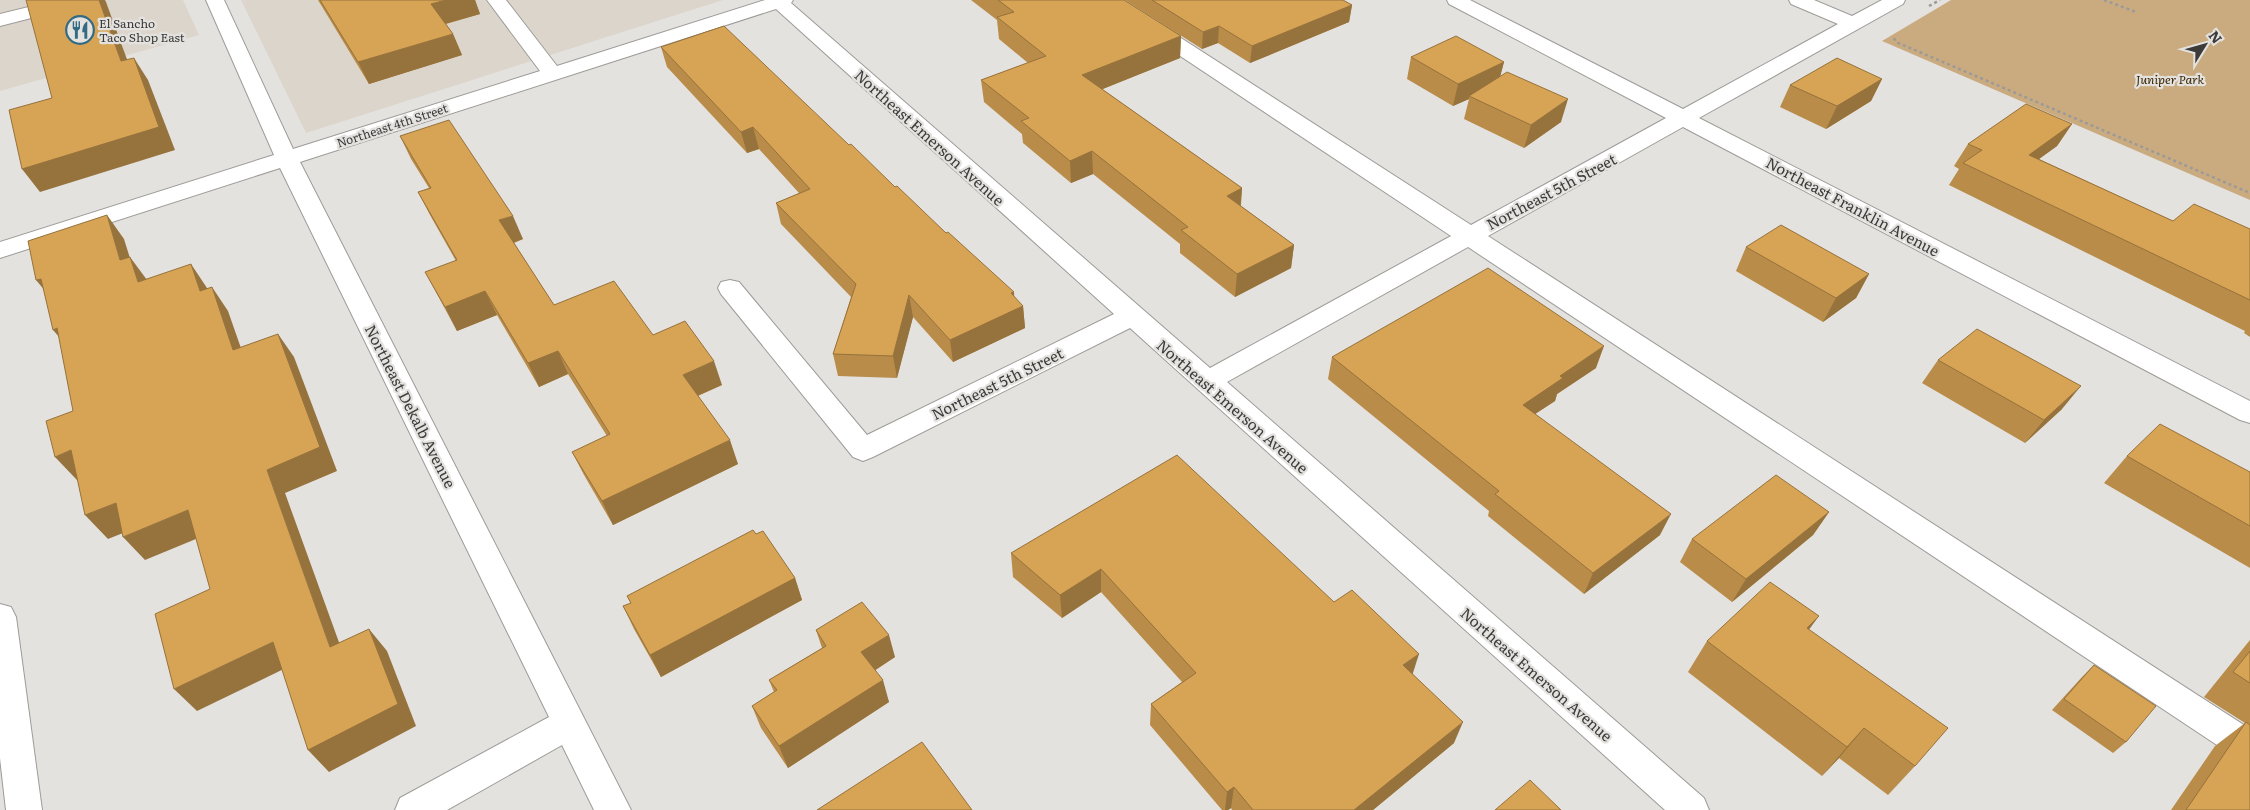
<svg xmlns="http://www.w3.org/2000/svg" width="2250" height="810" viewBox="0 0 2250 810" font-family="Literata,serif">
	<rect width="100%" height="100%" fill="#e4e2df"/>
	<g fill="#dcd5cb">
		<polygon points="0,0 183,0 199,35 0,91"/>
		<polygon points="241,0 723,0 306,133"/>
	</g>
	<polygon fill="#caab80" points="1951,0 2250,0 2250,200 1882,41"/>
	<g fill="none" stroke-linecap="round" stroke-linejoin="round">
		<defs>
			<g id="minor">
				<polygon points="57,0 88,0 86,4 0,26 0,14"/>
				<polygon points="206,0 224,0 293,149 540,71 487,0 506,0 557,66 765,0 793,0 791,3 1210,368 1451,236 1102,4 1100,0 1122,0 1471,225 1666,118 1449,4 1447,0 1470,0 1683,109 1838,24 1791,4 1789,0 1814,0 1852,16 1882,0 1905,0 1903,4 1699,118 2250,401 2250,423 2240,420 1683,127 1488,236 2250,729 2250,764 2238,759 1468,247 1227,382 1704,798 1709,810 1665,810 1130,328 873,457 863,461 853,457 721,294 718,288 721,282 730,280 739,282 867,435 1114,314 776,9 300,162 631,810 594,810 562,745 447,810 395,810 400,798 549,717 280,168 0,258 0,242 274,155"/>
				<polygon points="0,604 11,607 16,617 42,810 6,810 0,758"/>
			</g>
		</defs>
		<use href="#minor" stroke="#9d9b98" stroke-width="2"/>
		<g stroke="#9c9a98" stroke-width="2.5" stroke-dasharray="3 3" stroke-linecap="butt">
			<polyline points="2104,0 2136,12"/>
			<polyline points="1929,6 1940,0"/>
			<polyline points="1894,38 1896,42 2250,193"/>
		</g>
		<use href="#minor" fill="#fff" fill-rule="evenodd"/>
	</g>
	<g fill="#b98c49">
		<polygon points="318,0 475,0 480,14 446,24 453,34 462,55 369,84"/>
		<polygon points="971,0 1124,0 1181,36 1180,58 1102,89 1242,188 1241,206 1294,245 1291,268 1235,297 1180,253 1180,244 1093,174 1071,183 1023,143 1022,134 984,102 981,80 1028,63 999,39 997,20"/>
		<polygon points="1125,0 1343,0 1352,5 1349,22 1250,63 1218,43 1202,49"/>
		<polygon points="661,47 849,145 946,233 1023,306 1025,328 953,362 913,317 897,378 838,376 833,354 851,297 781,224 776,203 799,193 759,149 747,153 667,67"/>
		<polygon points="1411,57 1504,62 1500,76 1561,122 1524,148 1464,119 1469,99 1453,106 1407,79"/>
		<polygon points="1882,79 1871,101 1826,129 1780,107 1790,85"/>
		<polygon points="2072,124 2057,146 2039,159 2173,221 2250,229 2250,337 2244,333 2245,331 1949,185 1959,169 1954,166 1968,144"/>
		<polygon points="400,136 523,239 514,243 554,305 653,335 722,385 698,396 738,464 613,525 584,475 572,452 607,436 568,374 539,387 497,315 457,331 438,296 425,272 456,261 430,215 418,192 429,188 411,159"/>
		<polygon points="1746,247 1869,274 1856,298 1823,322 1736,271"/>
		<polygon points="1332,357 1596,368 1557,394 1555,401 1535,414 1660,535 1584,594 1488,516 1489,511 1328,379"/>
		<polygon points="1938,360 2062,409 2025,443 1922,383"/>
		<polygon points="2127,456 2250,472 2250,568 2104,483"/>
		<polygon points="1829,512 1813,535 1732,602 1680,562 1692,539"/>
		<polygon points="756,534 795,578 802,600 661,677 634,629 623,606 631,603 627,596"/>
		<polygon points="1011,553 1334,602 1413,674 1454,743 1373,810 1232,810 1231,808 1228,810 1222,810 1150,725 1151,704 1182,682 1101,592 1062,618 1013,577"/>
		<polygon points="816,630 895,657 875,670 889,702 788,768 761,728 752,706 774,692 769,680 822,648"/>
		<polygon points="1809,630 1915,766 1888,795 1839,758 1822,776 1688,672 1707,641"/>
		<polygon points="2250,640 2250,810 2171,810 2215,746 2245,723 2204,697"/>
		<polygon points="2094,665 2126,742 2113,753 2052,710 2082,677"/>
	</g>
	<g fill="#96723c">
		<polygon points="99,0 105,0 106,2 136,84 121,61"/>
		<polygon points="446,0 475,0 480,14 441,25 431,4"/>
		<polygon points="1352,5 1349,22 1250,63 1252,46"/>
		<polygon points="1219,26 1218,43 1202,49 1203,32"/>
		<polygon points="453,34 462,55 369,84 358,62"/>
		<polygon points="1181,36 1180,58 1083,97 1082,75"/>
		<polygon points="134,58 148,80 175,150 40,192 22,169"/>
		<polygon points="1504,62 1498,85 1469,96 1469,99 1453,106 1458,84"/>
		<polygon points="1882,79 1871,101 1826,129 1837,106"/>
		<polygon points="1568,99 1561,122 1524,148 1531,125"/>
		<polygon points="2072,124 2057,146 2014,177 2029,155"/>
		<polygon points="753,127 759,149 747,153 741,132"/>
		<polygon points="1092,151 1093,174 1071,183 1070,161"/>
		<polygon points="1242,188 1240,211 1227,196"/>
		<polygon points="107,215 124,239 138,284 120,260"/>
		<polygon points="513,216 523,239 510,244 499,220"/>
		<polygon points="1294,245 1291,268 1235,297 1237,274"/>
		<polygon points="130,257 147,280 138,282"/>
		<polygon points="191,264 207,288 217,315 200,291"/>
		<polygon points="1869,274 1856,298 1823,322 1836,298"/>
		<polygon points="41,279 56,304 36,280"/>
		<polygon points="212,287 228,311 250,374 233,350"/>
		<polygon points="485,291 497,315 457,331 445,307"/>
		<polygon points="1014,292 1015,310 1023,306 1025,328 953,362 950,340 1011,293"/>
		<polygon points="909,295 913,317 897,378 893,356"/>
		<polygon points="57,328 73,353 53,330"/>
		<polygon points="278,334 294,357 337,471 285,493 349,670 330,647 267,470"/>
		<polygon points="1604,346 1596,368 1557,394 1555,401 1515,427 1523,405 1560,376"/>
		<polygon points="558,351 568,374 539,387 528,363"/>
		<polygon points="714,361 722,385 692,398 683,375"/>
		<polygon points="2081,386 2062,409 2025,443 2044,420"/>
		<polygon points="730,440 738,464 613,525 602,501"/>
		<polygon points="71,450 93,474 77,480 55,457"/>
		<polygon points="116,503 138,527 108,539 85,515"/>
		<polygon points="188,510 208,534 145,560 123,537"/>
		<polygon points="1829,512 1813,535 1732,602 1746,579"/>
		<polygon points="1671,514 1660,535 1584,594 1593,573"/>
		<polygon points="1101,569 1101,592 1062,618 1060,595"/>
		<polygon points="795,578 802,600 661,677 650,655"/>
		<polygon points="1819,616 1797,646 1807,628"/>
		<polygon points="369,629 387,651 416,726 329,772 308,750"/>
		<polygon points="889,635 895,657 868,675 861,652"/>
		<polygon points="273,642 294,664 197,711 174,689"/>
		<polygon points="1419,654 1412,676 1403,665"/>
		<polygon points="883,680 889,702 788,768 779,746"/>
		<polygon points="1463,722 1454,743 1373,810 1354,810"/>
		<polygon points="1864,728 1839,758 1822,776 1847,747"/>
		<polygon points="1234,787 1231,808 1228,810 1225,810 1227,792"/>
	</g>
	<g fill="#d7a355" stroke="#96723c">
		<polygon points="26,0 99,0 121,61 134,58 159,127 22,169 9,110 52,98"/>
		<polygon points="320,0 446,0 431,4 453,34 358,62"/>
		<polygon points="998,0 1124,0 1181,36 1082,75 1242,188 1227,196 1294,245 1237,274 1181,230 1188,227 1092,151 1070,161 1021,121 1029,118 981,80 1046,56 997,17 1014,12"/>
		<polygon points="1152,0 1343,0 1352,5 1252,46 1219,26 1203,32"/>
		<polygon points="724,26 849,145 851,144 895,187 897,186 946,233 948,232 1014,292 1011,293 1023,306 950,340 909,295 893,356 833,354 856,284 776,203 810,189 753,127 741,132 661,47"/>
		<polygon points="1456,36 1504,62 1458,84 1411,57"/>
		<polygon points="1837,58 1882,79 1837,106 1790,85"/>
		<polygon points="1507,72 1568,99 1531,125 1469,96"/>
		<polygon points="2026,104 2072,124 2029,155 2173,221 2194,204 2250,229 2250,300 1963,163 1982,150 1968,144"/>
		<polygon points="449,120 513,216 499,220 554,305 614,281 653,335 685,321 714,361 683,375 730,440 602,501 572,452 610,434 558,351 528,363 485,291 445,307 425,272 457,260 418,192 431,188 400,136"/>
		<polygon points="107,215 120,260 130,257 138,282 191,264 200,291 212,287 233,350 278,334 320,447 267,470 330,647 369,629 398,704 308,750 273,642 174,689 155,614 210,589 188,510 123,537 116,503 85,515 71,450 55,457 46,421 73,411 57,328 53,330 41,279 36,280 28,241"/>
		<polygon points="1781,225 1869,274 1836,298 1746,247"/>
		<polygon points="1488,268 1604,346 1560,376 1563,378 1523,405 1671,514 1593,573 1495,494 1499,491 1332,357"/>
		<polygon points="1977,329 2081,386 2044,420 1938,360"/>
		<polygon points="2160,424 2250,472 2250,526 2127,456"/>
		<polygon points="1177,455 1334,602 1352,590 1419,654 1403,665 1463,722 1354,810 1253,810 1234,787 1227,792 1151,704 1196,673 1101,569 1060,595 1011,553"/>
		<polygon points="1776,475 1829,512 1746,579 1692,539"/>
		<polygon points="753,530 756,534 763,531 795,578 650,655 623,606 631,603 627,596"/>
		<polygon points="1770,582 1819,616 1807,628 1948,728 1915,766 1864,728 1847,747 1707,641"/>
		<polygon points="862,602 889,635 861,652 883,680 779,746 752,706 777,690 769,680 826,646 816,630"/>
		<polygon points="2250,651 2250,683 2233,672"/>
		<polygon points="2094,665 2156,706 2126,742 2064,699"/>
		<polygon points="2246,722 2250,725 2250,810 2186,810"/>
		<polygon points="922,742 972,810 817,810"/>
		<polygon points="1530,780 1561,810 1495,810"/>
	</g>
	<defs>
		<symbol id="restaurant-ring" viewBox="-11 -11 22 22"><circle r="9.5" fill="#e4e2df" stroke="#336a84" stroke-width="1.5"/><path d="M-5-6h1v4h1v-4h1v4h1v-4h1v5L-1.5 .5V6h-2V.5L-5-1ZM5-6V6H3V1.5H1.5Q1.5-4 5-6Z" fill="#336a84"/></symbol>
	</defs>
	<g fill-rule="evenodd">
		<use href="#restaurant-ring" x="64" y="14" width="32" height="32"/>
	</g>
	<g text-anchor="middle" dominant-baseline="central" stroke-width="4.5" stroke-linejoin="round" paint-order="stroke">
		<g font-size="12" fill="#3c3b3a" stroke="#e4e2df" text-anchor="start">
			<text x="99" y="23">El Sancho<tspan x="99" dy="14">Taco Shop East</tspan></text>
		</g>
		<g font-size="12" font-style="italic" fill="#3b2603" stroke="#e4e2df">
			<text x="2170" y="79">Juniper Park</text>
		</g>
		<g font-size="12" fill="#3c3b3a" stroke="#e4e2df">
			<text transform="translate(392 125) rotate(-18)">Northeast 4th Street</text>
		</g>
		<g font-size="15" fill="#3c3b3a" stroke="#e4e2df">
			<text transform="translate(930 137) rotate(42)">Northeast Emerson Avenue</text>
			<text transform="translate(1551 191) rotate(-28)">Northeast 5th Street</text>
			<text transform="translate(1853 206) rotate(28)">Northeast Franklin Avenue</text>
			<text transform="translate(997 383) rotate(-26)">Northeast 5th Street</text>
			<text transform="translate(411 406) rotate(63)">Northeast Dekalb Avenue</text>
			<text transform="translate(1233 406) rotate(41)">Northeast Emerson Avenue</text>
			<text transform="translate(1537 674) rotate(41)">Northeast Emerson Avenue</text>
		</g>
	</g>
	<g transform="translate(2205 45) rotate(53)" stroke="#e4e2df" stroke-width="4" paint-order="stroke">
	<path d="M0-4L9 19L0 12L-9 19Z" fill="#3c3b3a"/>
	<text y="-8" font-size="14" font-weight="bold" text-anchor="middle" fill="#3c3b3a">N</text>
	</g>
</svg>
